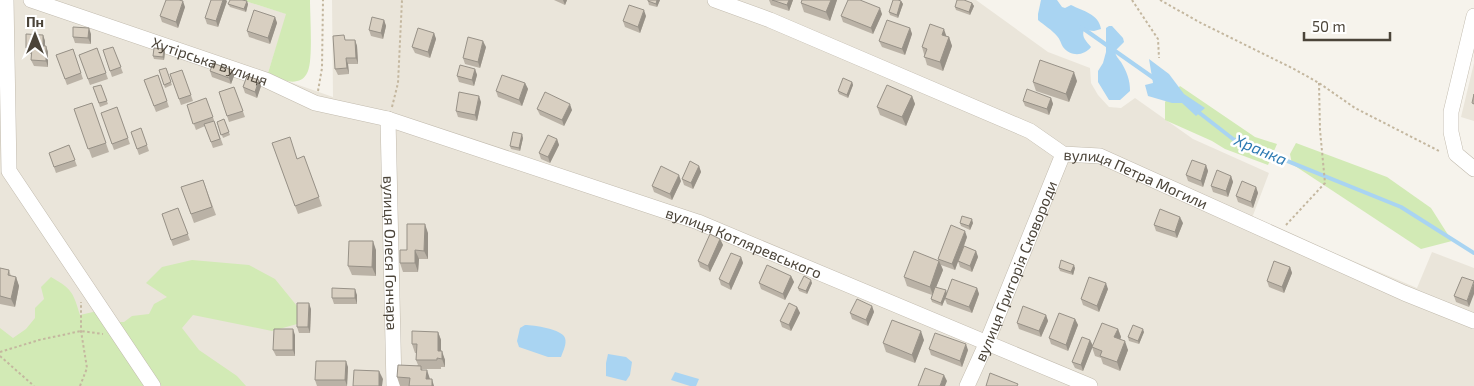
<svg xmlns="http://www.w3.org/2000/svg" width="1474" height="386" viewBox="0 0 1474 386" font-family="'Exo 2',sans-serif">
	<rect width="100%" height="100%" fill="#f6f3ec"/>
	<g fill="#eae5da">
		<polygon points="0,0 242,0 287,14 268,73 287,81 333,97 332,0 976,0 1048,52 1090,68 1091,83 1098,95 1109,107 1121,108 1135,98 1193,139 1269,173 1252,218 1417,288 1432,252 1474,268 1474,386 0,386"/>
		<polygon points="1474,63 1474,121 1461,117"/>
	</g>
	<g fill="#d2eab5">
		<path d="M242,0h68c0,16 3,58 -2,71 -2,5 -5,9 -11,10 -9,3 -21,-5 -29,-8l18,-59z"/>
		<polygon points="1180,86 1255,137 1277,144 1268,165 1225,149 1212,141 1165,120 1165,102"/>
		<polygon points="1296,143 1387,177 1431,208 1452,241 1421,249 1292,164 1290,154"/>
		<path d="M192,260l57,5 26,14 22,27v18l-25,7 -79,-16 -11,13 17,22 38,26 9,10h-246v-58l13,10 13,-9 9,-11v-10l9,-9 -3,-12 10,-10c21,12 22,15 29,38l13,-3h13l9,10h9l8,-6 17,-2 5,-10 13,-7 -21,-14 16,-16z"/>
	</g>
	<g fill="#a9d4f2">
		<path d="M1041,0h16l5,7 3,1 6,-3c12,6 28,9 30,24l-7,2 -10,-1c-3,7 3,12 7,17 -7,9 -20,10 -28,0 -2,-3 -3,-8 -6,-11 -5,-6 -13,-11 -19,-16v-6z"/>
		<path d="M1109,26h3l11,12 1,4 -9,9c1,6 3,7 6,11 6,10 9,18 9,29l-10,9h-11l-11,-18v-11l5,-8 3,-11v-24z"/>
		<polygon points="1149,59 1169,74 1184,94 1205,108 1196,116 1182,103 1172,103 1148,96 1145,85 1153,83"/>
		<path d="M525,325c9,0 37,4 40,13 2,6 -2,13 -4,19h-13l-29,-10 -2,-6 3,-13z"/>
		<polygon points="608,354 626,357 632,362 630,375 626,381 606,376 606,363"/>
		<polygon points="675,372 699,379 696,386 690,386 671,380"/>
	</g>
	<g fill="none" stroke-linecap="round" stroke-linejoin="round">
		<g stroke="#a9d4f2" stroke-width="4">
			<polyline points="1081,27 1155,79"/>
			<polyline points="1197,111 1233,139 1401,207 1474,253"/>
		</g>
		<defs>
			<g id="minor">
				<polyline points="6,0 9,171 153,386"/>
				<path id="s1" d="M31,0l235,80 49,23 73,16 310,103 392,164"/>
				<path id="s2" d="M715,0l55,20 260,111 33,23 37,2 304,137 70,28"/>
				<polyline points="1474,16 1451,112 1451,132 1456,154 1474,169"/>
				<path id="s3" d="M388,119l6,267"/>
				<path id="s4" d="M967,386l20,-44 76,-188"/>
			</g>
		</defs>
		<use href="#minor" stroke="#c2bbae" stroke-width="16"/>
		<g stroke="#c4b79f" stroke-width="2" stroke-dasharray="2.5 2.5" stroke-linecap="butt">
			<polyline points="1132,0 1158,39 1159,58"/>
			<polyline points="1160,0 1201,23 1294,69 1319,83 1355,108 1441,152"/>
			<polyline points="318,91 322,68 323,0"/>
			<polyline points="392,107 398,83 402,0"/>
			<polyline points="1286,225 1325,183 1320,130 1319,83"/>
			<polyline points="0,352 39,340 81,331 103,334"/>
			<polyline points="0,356 34,386"/>
			<polyline points="80,386 87,368 81,331 81,302"/>
		</g>
		<use href="#minor" stroke="#fff" stroke-width="15"/>
	</g>
	<g fill="#bab2a6">
		<polygon points="554,0 567,0 565,5"/>
		<polygon points="660,0 657,7 649,5 648,1"/>
		<polygon points="769,0 793,0 789,11 771,5"/>
		<polygon points="802,0 837,0 830,21 804,12 801,3"/>
		<polygon points="227,1 218,27 207,24 205,18"/>
		<polygon points="901,1 903,4 898,18 890,15 889,12"/>
		<polygon points="972,3 974,6 970,15 956,10 955,7"/>
		<polygon points="228,4 248,4 246,12 230,7"/>
		<polygon points="185,7 178,28 162,22 160,16"/>
		<polygon points="882,14 873,34 843,22 841,16"/>
		<polygon points="646,16 640,33 625,27 623,21"/>
		<polygon points="275,17 277,23 270,44 249,37 247,31"/>
		<polygon points="384,20 386,26 383,39 371,36 369,30"/>
		<polygon points="910,28 912,34 905,55 882,47 879,41"/>
		<polygon points="434,33 436,39 430,58 415,53 412,47"/>
		<polygon points="91,34 91,44 75,43 73,37"/>
		<polygon points="43,35 45,41 45,46 46,46 48,52 48,67 34,66 31,60 32,54 28,54 26,48"/>
		<polygon points="947,37 949,37 952,46 943,71 927,65 922,47"/>
		<polygon points="346,40 355,40 357,46 358,64 348,64 349,74 338,75 335,69"/>
		<polygon points="113,47 123,73 112,77 103,50"/>
		<polygon points="486,47 480,68 465,64 463,58"/>
		<polygon points="97,48 108,79 90,85 79,55"/>
		<polygon points="73,49 83,79 67,85 56,55"/>
		<polygon points="165,52 164,60 154,59 153,56"/>
		<polygon points="166,68 172,85 165,88 159,70"/>
		<polygon points="475,69 477,75 474,86 459,82 457,76"/>
		<polygon points="182,70 193,101 181,105 170,74"/>
		<polygon points="232,70 234,76 231,84 212,77 210,71"/>
		<polygon points="158,75 169,107 156,112 144,80"/>
		<polygon points="259,80 261,86 257,98 245,93 243,87"/>
		<polygon points="1077,81 1069,102 1036,91 1033,82"/>
		<polygon points="852,82 853,85 848,98 839,94 838,91"/>
		<polygon points="525,83 528,89 522,106 498,97 496,91"/>
		<polygon points="101,85 108,104 100,107 93,87"/>
		<polygon points="234,87 245,117 229,122 219,92"/>
		<polygon points="912,96 915,104 906,126 880,115 877,107"/>
		<polygon points="206,98 223,145 213,148 205,126 196,130 187,105"/>
		<polygon points="1051,98 1053,104 1049,115 1025,106 1023,101"/>
		<polygon points="481,102 477,121 458,117 456,111"/>
		<polygon points="92,103 109,152 92,158 74,109"/>
		<polygon points="117,107 130,144 114,150 101,113"/>
		<polygon points="537,109 572,110 564,126 540,115"/>
		<polygon points="224,119 230,135 223,138 217,122"/>
		<polygon points="141,128 149,151 139,155 131,132"/>
		<polygon points="523,138 520,151 511,149 510,146"/>
		<polygon points="557,139 559,145 550,163 541,159 539,153"/>
		<polygon points="272,143 297,159 304,156 322,206 298,214"/>
		<polygon points="69,145 77,166 56,173 49,153"/>
		<polygon points="1206,165 1208,171 1203,187 1188,181 1186,175"/>
		<polygon points="699,166 701,172 693,189 684,185 682,179"/>
		<polygon points="1231,176 1233,182 1228,197 1213,192 1211,186"/>
		<polygon points="203,180 216,215 194,223 181,187"/>
		<polygon points="681,181 672,200 654,192 652,186"/>
		<polygon points="1256,187 1258,193 1253,208 1238,202 1236,196"/>
		<polygon points="178,208 190,240 173,246 162,214"/>
		<polygon points="960,223 973,223 970,230 961,226"/>
		<polygon points="1183,223 1177,238 1156,231 1154,225"/>
		<polygon points="428,233 428,259 419,259 418,272 403,272 400,263 407,250"/>
		<polygon points="967,237 964,246 976,251 978,257 972,272 960,267 958,261 955,270 941,265 943,270 936,287 947,293 977,288 979,294 972,313 947,304 945,299 942,306 932,302 931,299 932,295 907,286 904,277 939,261 938,259"/>
		<polygon points="720,239 723,245 710,272 700,267 698,261"/>
		<polygon points="376,250 376,276 352,275 348,266"/>
		<polygon points="741,257 743,263 731,290 721,285 719,279"/>
		<polygon points="1290,267 1292,273 1284,293 1269,287 1267,281"/>
		<polygon points="0,268 9,270 11,276 16,277 19,286 15,307 0,304"/>
		<polygon points="1059,268 1075,268 1073,275 1060,271"/>
		<polygon points="791,276 794,282 785,300 761,289 759,283"/>
		<polygon points="1462,277 1469,307 1456,302 1454,296"/>
		<polygon points="812,283 807,294 799,291 798,288"/>
		<polygon points="1108,289 1099,312 1083,305 1081,299"/>
		<polygon points="357,295 357,304 334,304 332,298"/>
		<polygon points="872,306 874,312 868,326 852,319 850,313"/>
		<polygon points="797,307 800,313 791,331 782,327 780,321"/>
		<polygon points="311,309 310,333 299,333 297,327"/>
		<polygon points="1046,315 1048,321 1041,337 1019,329 1017,323"/>
		<polygon points="1075,319 1078,325 1068,351 1051,344 1049,338"/>
		<polygon points="1118,329 1121,337 1120,340 1128,350 1120,371 1103,364 1101,358 1095,356 1092,347 1083,371 1075,368 1072,362 1090,340 1093,346"/>
		<polygon points="438,332 441,340 441,351 445,360 445,367 441,367 441,369 422,369 434,386 400,386 397,377 418,365 416,360 417,353 415,353 412,344"/>
		<polygon points="1144,332 1139,344 1129,341 1128,337"/>
		<polygon points="295,335 295,356 276,356 273,350"/>
		<polygon points="924,340 915,363 886,352 883,343"/>
		<polygon points="929,349 968,350 962,367 931,355"/>
		<polygon points="348,367 347,386 317,386 315,380"/>
	</g>
	<g fill="#979187">
		<polygon points="223,0 226,0 227,1 218,27 216,21"/>
		<polygon points="563,0 567,0 565,5"/>
		<polygon points="657,0 660,0 657,7 656,4"/>
		<polygon points="789,0 793,0 789,11 787,5"/>
		<polygon points="831,0 837,0 830,21 826,12"/>
		<polygon points="183,1 185,7 178,28 176,22"/>
		<polygon points="247,1 248,4 246,12 244,9"/>
		<polygon points="901,1 903,4 898,18 897,15"/>
		<polygon points="972,3 974,6 970,15 969,12"/>
		<polygon points="880,8 882,14 873,34 871,28"/>
		<polygon points="644,10 646,16 640,33 638,27"/>
		<polygon points="275,17 277,23 270,44 268,38"/>
		<polygon points="384,20 386,26 383,39 381,33"/>
		<polygon points="89,28 91,34 91,44 88,38"/>
		<polygon points="910,28 912,34 905,55 902,49"/>
		<polygon points="944,29 947,38 942,35"/>
		<polygon points="434,33 436,39 430,58 428,52"/>
		<polygon points="43,35 45,41 45,52 43,46"/>
		<polygon points="949,37 952,46 943,71 940,62"/>
		<polygon points="355,40 357,46 358,64 356,58"/>
		<polygon points="483,41 486,47 480,68 478,62"/>
		<polygon points="46,46 48,52 48,67 46,61"/>
		<polygon points="164,49 165,52 164,60 163,57"/>
		<polygon points="346,58 348,64 349,74 347,68"/>
		<polygon points="475,69 477,75 474,86 472,80"/>
		<polygon points="232,70 234,76 231,84 229,78"/>
		<polygon points="1074,72 1077,81 1069,102 1066,94"/>
		<polygon points="259,80 261,86 257,98 255,92"/>
		<polygon points="852,82 853,85 848,98 847,95"/>
		<polygon points="525,83 528,89 522,106 519,100"/>
		<polygon points="479,96 481,102 477,121 475,115"/>
		<polygon points="912,96 915,104 906,126 902,117"/>
		<polygon points="1051,98 1053,104 1049,115 1047,109"/>
		<polygon points="570,104 572,110 564,126 562,120"/>
		<polygon points="522,134 523,138 520,151 519,148"/>
		<polygon points="557,139 559,145 550,163 548,157"/>
		<polygon points="1206,165 1208,171 1203,187 1201,181"/>
		<polygon points="699,166 701,172 693,189 691,183"/>
		<polygon points="679,175 681,181 672,200 670,194"/>
		<polygon points="1231,176 1233,182 1228,197 1226,191"/>
		<polygon points="1256,187 1258,193 1253,208 1251,202"/>
		<polygon points="1180,217 1183,223 1177,238 1175,232"/>
		<polygon points="972,219 973,223 970,230 969,226"/>
		<polygon points="425,224 428,233 428,259 424,251"/>
		<polygon points="965,231 967,237 955,270 952,264"/>
		<polygon points="720,239 723,245 710,272 708,266"/>
		<polygon points="373,241 376,250 376,276 372,267"/>
		<polygon points="415,250 419,259 418,272 415,263"/>
		<polygon points="976,251 978,257 972,272 970,266"/>
		<polygon points="741,257 743,263 731,290 729,284"/>
		<polygon points="939,261 943,270 933,295 930,287"/>
		<polygon points="1074,265 1075,268 1073,275 1071,272"/>
		<polygon points="1290,267 1292,273 1284,293 1282,287"/>
		<polygon points="791,276 794,282 785,300 783,294"/>
		<polygon points="16,277 19,286 15,307 11,299"/>
		<polygon points="811,280 812,283 807,294 806,291"/>
		<polygon points="1474,282 1474,294 1469,307 1467,301"/>
		<polygon points="1106,283 1108,289 1099,312 1097,306"/>
		<polygon points="977,288 979,294 972,313 969,307"/>
		<polygon points="355,289 357,295 357,304 355,298"/>
		<polygon points="946,290 947,294 942,306 941,303"/>
		<polygon points="309,303 311,309 310,333 308,327"/>
		<polygon points="872,306 874,312 868,326 866,320"/>
		<polygon points="797,307 800,313 791,331 789,325"/>
		<polygon points="1046,315 1048,321 1041,337 1039,331"/>
		<polygon points="1075,319 1078,325 1068,351 1066,345"/>
		<polygon points="293,329 295,335 295,356 293,350"/>
		<polygon points="1118,329 1121,337 1117,346 1114,337"/>
		<polygon points="1143,329 1144,332 1139,344 1138,341"/>
		<polygon points="921,331 924,340 915,363 912,355"/>
		<polygon points="438,332 441,340 441,359 438,351"/>
		<polygon points="1090,340 1093,346 1083,371 1081,365"/>
		<polygon points="1125,341 1128,350 1120,371 1117,362"/>
		<polygon points="966,344 968,350 962,367 960,361"/>
		<polygon points="442,351 445,360 445,367 442,359"/>
		<polygon points="346,361 348,367 347,386 345,380"/>
		<polygon points="427,370 430,379 426,379"/>
		<polygon points="379,371 383,379 382,386 379,386"/>
		<polygon points="944,375 947,381 945,386 940,386"/>
		<polygon points="432,379 434,386 432,386"/>
	</g>
	<g fill="#d8cfc1" stroke="#979187">
		<polygon points="166,0 179,0 183,1 176,22 160,16"/>
		<polygon points="211,0 223,0 216,21 205,18"/>
		<polygon points="230,0 242,0 247,1 244,9 228,4"/>
		<polygon points="648,0 657,0 656,4 648,1"/>
		<polygon points="772,0 789,0 787,5"/>
		<polygon points="802,0 831,0 826,12 801,3"/>
		<polygon points="848,0 860,0 880,8 871,28 841,16"/>
		<polygon points="893,0 898,0 901,1 897,15 889,12"/>
		<polygon points="957,0 964,0 972,3 969,12 955,7"/>
		<polygon points="629,5 644,10 638,27 623,21"/>
		<polygon points="254,10 275,17 268,38 247,31"/>
		<polygon points="372,17 384,20 381,33 369,30"/>
		<polygon points="887,20 910,28 902,49 879,41"/>
		<polygon points="930,24 944,29 942,35 949,37 940,62 924,57 927,49 922,47"/>
		<polygon points="73,27 89,28 88,38 73,37"/>
		<polygon points="418,28 434,33 428,52 412,47"/>
		<polygon points="26,34 43,35 43,46 46,46 46,61 31,60 32,48 26,48"/>
		<polygon points="344,35 345,40 355,40 356,58 346,58 347,68 335,69 333,36"/>
		<polygon points="468,37 483,41 478,62 463,58"/>
		<polygon points="113,47 121,67 110,71 103,50"/>
		<polygon points="97,48 106,73 88,79 79,55"/>
		<polygon points="154,48 164,49 163,57 153,56"/>
		<polygon points="73,49 81,73 65,79 56,55"/>
		<polygon points="1040,60 1074,72 1066,94 1033,82"/>
		<polygon points="213,63 232,70 229,78 210,71"/>
		<polygon points="460,65 475,69 472,80 457,76"/>
		<polygon points="166,68 171,82 164,85 159,70"/>
		<polygon points="182,70 191,95 179,99 170,74"/>
		<polygon points="158,75 167,101 154,106 144,80"/>
		<polygon points="502,75 525,83 519,100 496,91"/>
		<polygon points="247,76 259,80 255,92 243,87"/>
		<polygon points="843,78 852,82 847,95 838,91"/>
		<polygon points="101,85 107,101 99,103 93,87"/>
		<polygon points="887,85 912,96 902,117 877,107"/>
		<polygon points="234,87 243,111 227,116 219,92"/>
		<polygon points="1027,89 1051,98 1047,109 1023,101"/>
		<polygon points="459,92 479,96 475,115 456,111"/>
		<polygon points="545,92 570,104 562,120 537,109"/>
		<polygon points="1474,94 1474,104 1472,103"/>
		<polygon points="206,98 213,117 193,124 187,105"/>
		<polygon points="92,103 106,143 88,149 74,109"/>
		<polygon points="117,107 128,138 112,144 101,113"/>
		<polygon points="224,119 229,132 221,135 217,122"/>
		<polygon points="214,121 220,139 211,142 204,124"/>
		<polygon points="141,128 147,145 137,149 131,132"/>
		<polygon points="513,132 522,134 519,148 510,146"/>
		<polygon points="548,135 557,139 548,157 539,153"/>
		<polygon points="290,137 297,159 304,156 319,197 295,206 272,143"/>
		<polygon points="69,145 75,160 54,167 49,153"/>
		<polygon points="1192,160 1206,165 1201,181 1186,175"/>
		<polygon points="690,161 699,166 691,183 682,179"/>
		<polygon points="661,166 679,175 670,194 652,186"/>
		<polygon points="1217,170 1231,176 1226,191 1211,186"/>
		<polygon points="203,180 212,207 191,214 181,187"/>
		<polygon points="1242,181 1256,187 1251,202 1236,196"/>
		<polygon points="178,208 188,234 171,240 162,214"/>
		<polygon points="1160,209 1180,217 1175,232 1154,225"/>
		<polygon points="962,216 972,219 969,226 960,223"/>
		<polygon points="407,224 425,224 424,251 415,250 415,263 400,263 400,250 407,250"/>
		<polygon points="951,225 965,231 952,264 938,259"/>
		<polygon points="710,234 720,239 708,266 698,261"/>
		<polygon points="349,241 373,241 372,267 348,266"/>
		<polygon points="964,246 976,251 970,266 958,261"/>
		<polygon points="914,251 939,261 930,287 904,277"/>
		<polygon points="731,253 741,257 729,284 719,279"/>
		<polygon points="1061,260 1074,265 1071,272 1059,268"/>
		<polygon points="1274,261 1290,267 1282,287 1267,281"/>
		<polygon points="767,265 791,276 783,294 759,283"/>
		<polygon points="0,268 9,270 8,275 16,277 11,299 0,296"/>
		<polygon points="804,276 811,280 806,291 798,288"/>
		<polygon points="1089,277 1106,283 1097,306 1081,299"/>
		<polygon points="1462,277 1474,281 1467,301 1454,296"/>
		<polygon points="952,279 977,288 969,307 945,298"/>
		<polygon points="935,287 946,290 941,303 931,299"/>
		<polygon points="332,288 355,289 355,298 332,298"/>
		<polygon points="857,299 872,306 866,320 850,313"/>
		<polygon points="297,303 309,303 308,327 297,327"/>
		<polygon points="789,303 797,307 789,325 780,321"/>
		<polygon points="1023,306 1046,315 1039,331 1017,323"/>
		<polygon points="1059,313 1075,319 1066,345 1049,338"/>
		<polygon points="892,320 921,331 912,355 883,343"/>
		<polygon points="1102,323 1118,329 1114,337 1125,341 1117,362 1100,356 1102,351 1092,347"/>
		<polygon points="1133,325 1143,329 1138,341 1128,337"/>
		<polygon points="274,329 293,329 293,350 273,350"/>
		<polygon points="412,331 438,332 438,351 442,351 442,359 437,358 437,360 416,360 417,344 412,344"/>
		<polygon points="935,333 966,344 960,361 929,349"/>
		<polygon points="1082,337 1090,340 1081,365 1072,362"/>
		<polygon points="316,361 346,361 345,380 315,380"/>
		<polygon points="398,365 421,366 421,370 427,370 426,379 432,379 432,386 409,386 410,378 397,377"/>
		<polygon points="925,368 944,375 940,386 918,386"/>
		<polygon points="354,370 379,371 379,386 353,386"/>
		<polygon points="990,373 1018,384 1017,386 986,386"/>
	</g>
	<g text-anchor="middle" dominant-baseline="central" stroke-width="5" stroke-linejoin="round" paint-order="stroke">
		<g font-size="15" fill="#4b4439" stroke="#fff">
			<text stroke="none"><textPath href="#s1" startOffset="189">Хутірська вулиця</textPath></text>
			<text stroke="none"><textPath href="#s2" startOffset="459">вулиця Петра Могили</textPath></text>
			<text stroke="none"><textPath href="#s1" startOffset="754">вулиця Котляревського</textPath></text>
			<text stroke="none"><textPath href="#s3" startOffset="134">вулиця Олеся Гончара</textPath></text>
			<text stroke="none"><textPath href="#s4" startOffset="125">вулиця Григорія Сковороди</textPath></text>
		</g>
		<g font-size="16" font-style="italic" fill="#2e7ab2" stroke="#fff">
			<text transform="translate(1261 149) rotate(23)">Хранка</text>
		</g>
	</g>
	<g transform="translate(35 35)" stroke="#ffffff" stroke-width="4" paint-order="stroke">
	<path d="M0-4L9 19L0 12L-9 19Z" fill="#4b4439"/>
	<text y="-8" font-size="14" font-weight="bold" text-anchor="middle" fill="#4b4439">Пн</text>
	</g>
	<path d="M1304 32v8h86v-8" fill="none" stroke="#4b4439" stroke-width="2.5"/>
	<text x="1312" y="32" font-size="15" fill="#4b4439" stroke="#ffffff" stroke-width="4" paint-order="stroke">50 m</text>
</svg>
